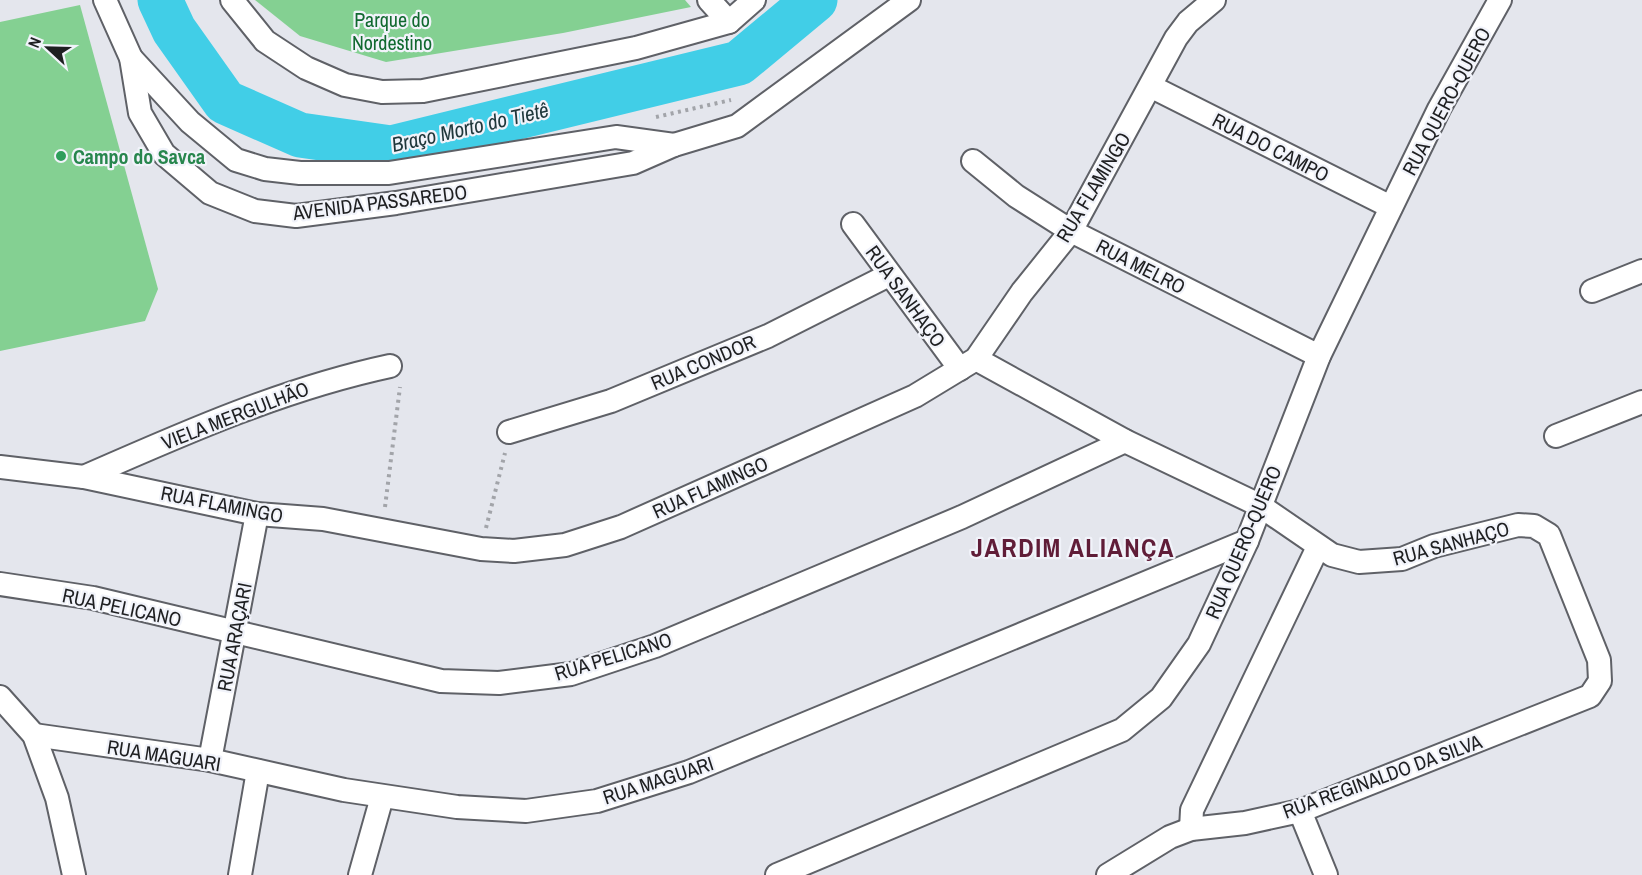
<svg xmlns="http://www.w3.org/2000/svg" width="1642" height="875" viewBox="0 0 1642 875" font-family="'Archivo Narrow',sans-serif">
	<rect width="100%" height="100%" fill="#e4e6ed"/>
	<g fill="#84d092">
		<polygon points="255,0 685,0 691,7 563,33 386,62 300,36"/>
		<polygon points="80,5 158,289 145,321 0,351 0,22"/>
	</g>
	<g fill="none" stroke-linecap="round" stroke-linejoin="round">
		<polyline stroke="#41cee7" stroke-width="45" points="160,0 174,30 225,102 300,135 391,148 739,63 815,0"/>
		<defs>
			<g id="minor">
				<polyline points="105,0 131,58 140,113 164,154 210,193 255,211 296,216 396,203 633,163 674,145 737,126 909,0"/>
				<polyline points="232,0 265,41 306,68 345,85 382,92 423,91 636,48 729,22 754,0"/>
				<polyline points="709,0 729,22"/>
				<polyline points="131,58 190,122 236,160 265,169 300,173 389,173 616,137 674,145"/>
				<polyline points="1152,87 1391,207"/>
				<polyline points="973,161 1016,196 1071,231 1319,356"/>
				<polyline points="853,224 960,369"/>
				<polyline points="1592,291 1642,271"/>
				<polyline points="976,359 1125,441 1259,505 1332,555 1359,562 1402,559 1434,546 1518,525 1534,526 1549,535 1599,660 1600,681 1590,696 1300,811 1245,823 1191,829 1170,837 1108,875"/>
				<polyline points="509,432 611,401 768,336 889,275"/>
				<polyline points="1556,436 1642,402"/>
				<polyline points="0,467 84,477 257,514 323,519 481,549 514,551 565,545 621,527 915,396 976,359 1022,292 1071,231 1176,38 1188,22 1214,0"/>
				<path d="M84,477c100,-44 199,-88 306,-111"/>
				<polyline points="0,584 93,598 441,681 499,683 571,674 655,646 962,517 1125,441"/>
				<polyline points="0,697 34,735 57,798 74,875"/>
				<polyline points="34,735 210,760 344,790 457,807 526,811 597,801 689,772 1247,541"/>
				<polyline points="210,760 257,514"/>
				<polyline points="1300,811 1326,875"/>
				<polyline points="1191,829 1192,810 1318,547"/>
				<polyline points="240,875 258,771"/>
				<polyline points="360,875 382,797"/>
				<polyline points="777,875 1122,730 1161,698 1199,644 1247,541 1319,356 1439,109 1500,0"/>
			</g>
		</defs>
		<use href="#minor" stroke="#5f6167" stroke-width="26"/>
		<g stroke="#a2a4a9" stroke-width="4" stroke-dasharray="3 4.5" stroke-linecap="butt">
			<polyline points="656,117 731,100"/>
			<polyline points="385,507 400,387"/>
			<polyline points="486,528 505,453"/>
		</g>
		<use href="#minor" stroke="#fff" stroke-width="22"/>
	</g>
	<circle fill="#2e9e5b" stroke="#f1f3fa" stroke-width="2" cx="61" cy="156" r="6"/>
	<g text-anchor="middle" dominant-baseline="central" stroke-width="4.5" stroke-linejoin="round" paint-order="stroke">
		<g font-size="20" fill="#10692f" stroke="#f1f3fa">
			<text x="392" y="19">Parque do<tspan x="392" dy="23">Nordestino</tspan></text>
		</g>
		<g font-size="20" fill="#1e1f21" stroke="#f1f3fa">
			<text transform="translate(1446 101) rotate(-62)">RUA QUERO-QUERO</text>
			<text transform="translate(1271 147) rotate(27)">RUA DO CAMPO</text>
			<text transform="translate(1093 187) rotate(-59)">RUA FLAMINGO</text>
			<text transform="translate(380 202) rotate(-7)">AVENIDA PASSAREDO</text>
			<text transform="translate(1141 266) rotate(27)">RUA MELRO</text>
			<text transform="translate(906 296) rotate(54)">RUA SANHAÇO</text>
			<text transform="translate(703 362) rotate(-23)">RUA CONDOR</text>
			<text transform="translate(235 415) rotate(-21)">VIELA MERGULHÃO</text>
			<text transform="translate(710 487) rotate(-24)">RUA FLAMINGO</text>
			<text transform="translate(222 504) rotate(11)">RUA FLAMINGO</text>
			<text transform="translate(1243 542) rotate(-67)">RUA QUERO-QUERO</text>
			<text transform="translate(1451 543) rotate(-15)">RUA SANHAÇO</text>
			<text transform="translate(122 607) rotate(12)">RUA PELICANO</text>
			<text transform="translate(234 637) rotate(-79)">RUA ARAÇARI</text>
			<text transform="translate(613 656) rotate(-17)">RUA PELICANO</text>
			<text transform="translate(164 755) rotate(9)">RUA MAGUARI</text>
			<text transform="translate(1382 776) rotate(-20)">RUA REGINALDO DA SILVA</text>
			<text transform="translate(658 780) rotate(-18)">RUA MAGUARI</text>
		</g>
		<g font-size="20" font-weight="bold" fill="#27864d" stroke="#f1f3fa" text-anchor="start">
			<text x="73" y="156">Campo do Savca</text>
		</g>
		<g font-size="21" font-style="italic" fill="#1f373b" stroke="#f1f3fa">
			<text transform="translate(470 127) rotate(-13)">Braço Morto do Tietê</text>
		</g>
		<g font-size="26" font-weight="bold" letter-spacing="1.5" fill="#601d38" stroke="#f1f3fa">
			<text x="1073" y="547">JARDIM ALIANÇA</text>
		</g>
	</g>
	<g transform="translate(48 48) rotate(292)" stroke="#f1f3fa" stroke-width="4.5" paint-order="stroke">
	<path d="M0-4.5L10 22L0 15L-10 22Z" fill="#1e1f21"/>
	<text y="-9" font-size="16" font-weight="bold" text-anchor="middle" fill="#1e1f21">N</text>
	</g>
</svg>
